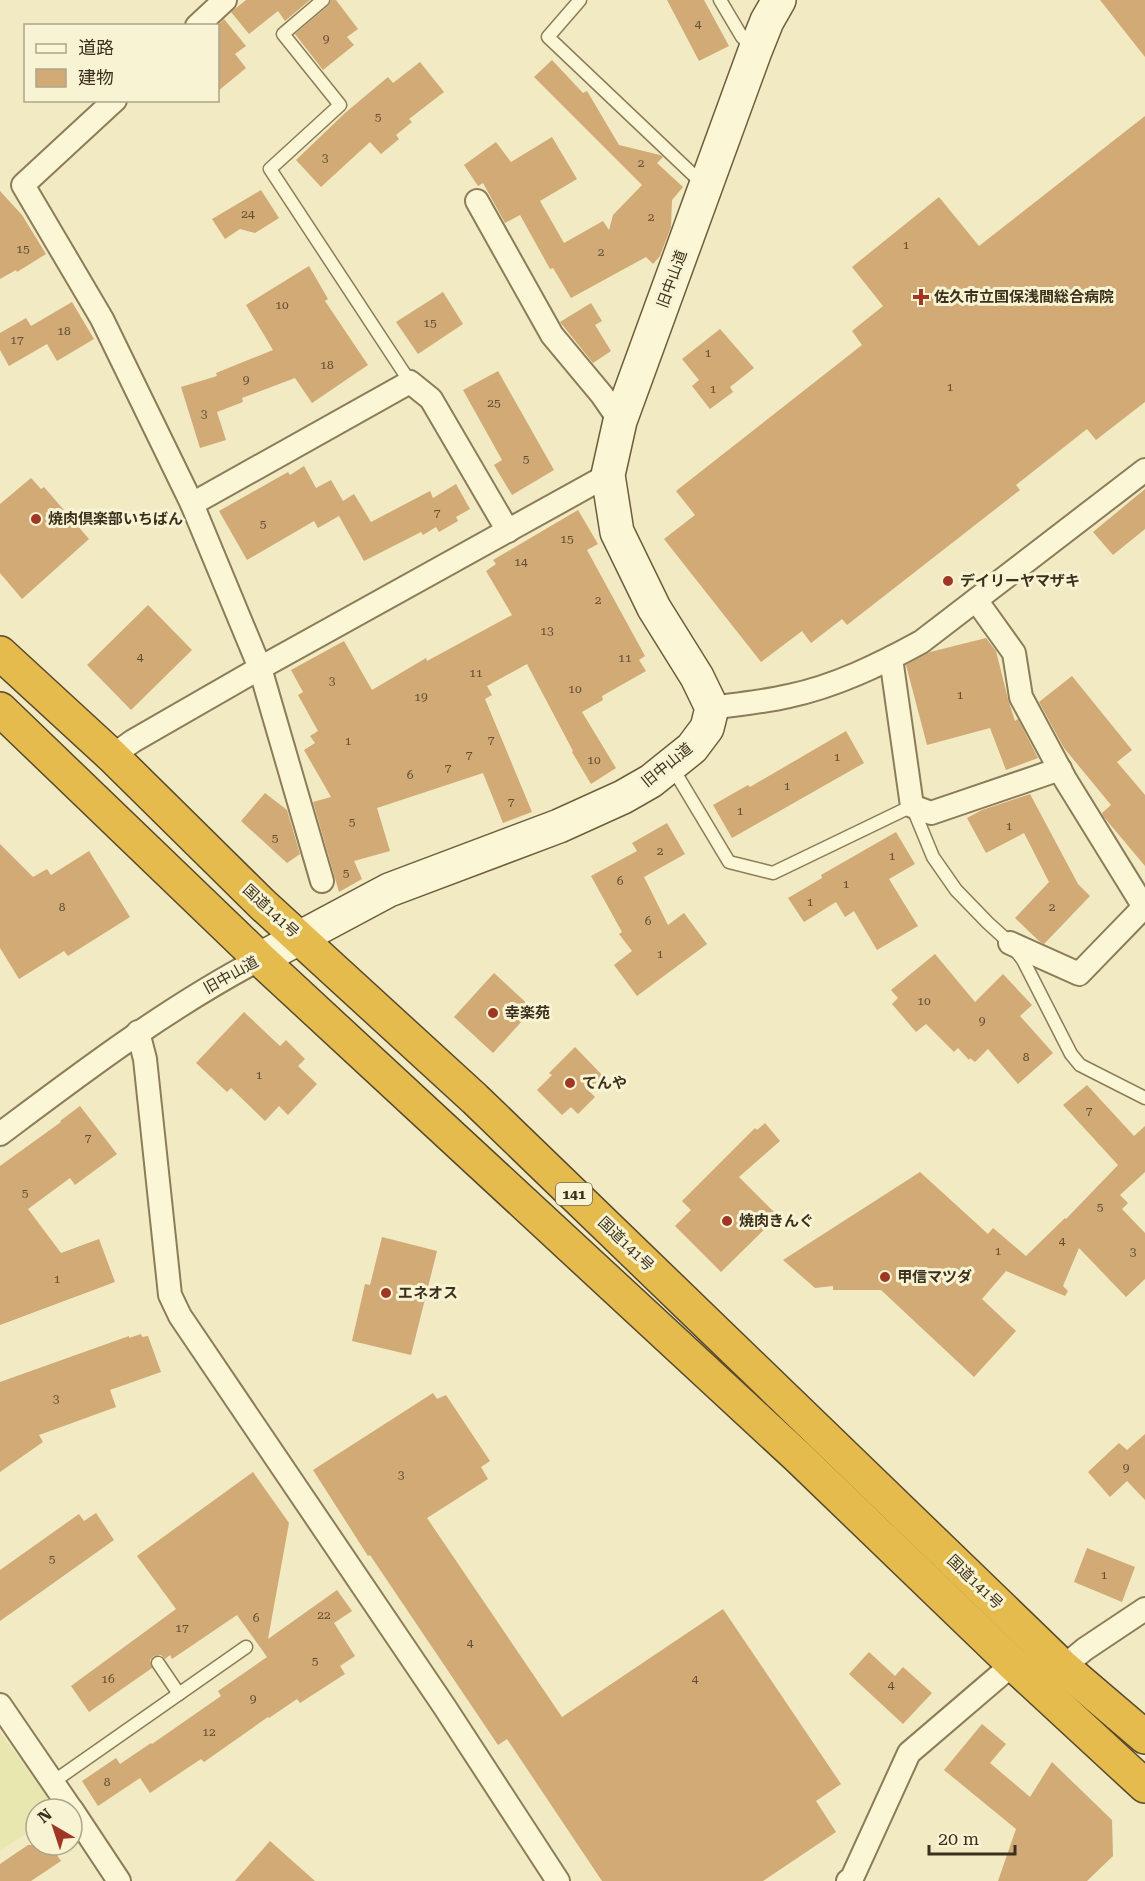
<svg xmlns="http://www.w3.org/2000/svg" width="1145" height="1881" viewBox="0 0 1145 1881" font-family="'Roboto Serif','Noto Sans JP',serif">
	<rect width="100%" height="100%" fill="#f1eac2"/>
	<polygon fill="#e7e7af" points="0,1732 56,1809 36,1809 36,1827 0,1851"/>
	<g fill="#d1aa76">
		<polygon points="246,0 310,0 285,21 278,11 249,34 231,12"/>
		<polygon points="331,0 336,0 358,29 347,37 354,45 323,70 295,34 328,6"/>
		<polygon points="667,0 704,0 729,46 699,61"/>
		<polygon points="1100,0 1145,0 1145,57"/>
		<polygon points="224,19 246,46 235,54 246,68 218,91 218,25"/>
		<polygon points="552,60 583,93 587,91 619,145 660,155 663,157 657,163 683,187 672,200 671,227 660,256 653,264 646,257 571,298 553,268 550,269 520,215 505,223 483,183 478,186 464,165 496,142 511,162 552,137 577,179 540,201 564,243 603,221 609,230 613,215 642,185 534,77"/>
		<polygon points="420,62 444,92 409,119 412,122 396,135 399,139 381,154 370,142 321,187 296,160 345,113 388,77 393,83"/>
		<polygon points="1145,116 1145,402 1096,440 1087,429 1016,485 1020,490 847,625 842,619 811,643 802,631 761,662 664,539 695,515 676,491 862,345 852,331 883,306 852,267 939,197 979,246"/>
		<polygon points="261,190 279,218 255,233 240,229 225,239 212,219"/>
		<polygon points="0,191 22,215 46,254 17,272 16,270 0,279"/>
		<polygon points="309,266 328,299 325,301 368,365 312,403 295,378 242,398 243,402 217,412 226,440 200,448 181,387 217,376 216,373 273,350 246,305"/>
		<polygon points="443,292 463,324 418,354 396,322"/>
		<polygon points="72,302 94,339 57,361 47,344 9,366 0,350 0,333 26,318 31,326"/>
		<polygon points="591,303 602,321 595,325 611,351 593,363 560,322"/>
		<polygon points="720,329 754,368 730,387 733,392 710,409 692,386 699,380 682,359"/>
		<polygon points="498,371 554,470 512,495 494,465 502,460 463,390"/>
		<polygon points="304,466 316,488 331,480 343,501 354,494 371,522 430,491 433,498 456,484 470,509 456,517 458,521 439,532 436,527 423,535 421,532 364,561 339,516 318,528 314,521 247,560 219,511 288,472 290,475"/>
		<polygon points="31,478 41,489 44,487 89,539 22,599 0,573 0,504"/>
		<polygon points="1145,489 1145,529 1113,555 1093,532"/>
		<polygon points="578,510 598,544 587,550 645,656 639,660 646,671 602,696 603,700 582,712 616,768 591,784 572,752 573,751 527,664 487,686 492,695 485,699 532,812 503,823 483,773 377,808 390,851 354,861 362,879 339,892 313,802 331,797 304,750 315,743 310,736 318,731 298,695 303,692 291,670 344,641 372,690 426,658 427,661 512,615 486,571 496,564 493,560"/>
		<polygon points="148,605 192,650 131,710 87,665"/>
		<polygon points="986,638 996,651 1008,699 1015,721 1018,719 1038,758 1006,770 990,728 927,745 906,665 930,652"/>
		<polygon points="1072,676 1132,750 1117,762 1145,795 1145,866 1103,816 1102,813 1111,805 1064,748 1039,702"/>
		<polygon points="846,731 864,763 732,838 713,805 748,785 750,787"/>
		<polygon points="265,793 287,810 300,854 287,863 241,821"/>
		<polygon points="1030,794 1078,884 1090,896 1044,944 1039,941 1015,918 1049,882 1024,833 986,853 967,818 982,810"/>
		<polygon points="667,823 685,854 644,877 668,925 684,913 707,944 637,996 614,965 632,951 619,934 622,932 591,876 637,851 632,843"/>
		<polygon points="896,832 915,864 889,879 918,926 877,950 854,911 845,917 836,902 804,922 788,898 822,878 821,875"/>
		<polygon points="0,844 33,877 47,869 51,875 89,851 130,917 68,956 64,951 19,979 0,948"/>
		<polygon points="935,954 975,1002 1003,974 1032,1005 1020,1016 1053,1053 1018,1084 988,1049 975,1062 970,1058 969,1060 958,1048 954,1052 926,1024 916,1032 892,1004 898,998 891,990"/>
		<polygon points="494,973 533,1009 493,1053 454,1017"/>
		<polygon points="244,1012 280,1046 286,1040 305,1059 298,1066 317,1084 288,1115 279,1106 265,1121 231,1088 227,1092 196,1063"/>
		<polygon points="575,1047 603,1076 588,1090 595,1097 578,1114 571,1107 562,1115 537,1090 552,1075 549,1073"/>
		<polygon points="1087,1085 1134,1136 1145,1126 1145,1172 1120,1195 1128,1203 1122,1209 1145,1233 1145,1279 1126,1297 1079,1248 1063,1286 1068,1291 1065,1296 1006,1271 982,1299 1016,1331 974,1377 881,1290 833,1290 833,1286 815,1288 783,1260 920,1172 988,1234 993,1228 1026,1256 1065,1218 1066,1219 1118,1165 1063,1105"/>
		<polygon points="80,1106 117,1154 75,1185 70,1178 28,1209 61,1253 99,1239 115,1282 0,1325 0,1166 61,1122 60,1121"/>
		<polygon points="765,1123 780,1141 739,1177 778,1216 721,1272 675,1226 691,1210 682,1201 755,1128 757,1130"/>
		<polygon points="382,1237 437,1251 411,1355 352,1341 365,1284 370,1285"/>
		<polygon points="141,1334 142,1337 148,1336 161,1372 110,1390 116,1407 39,1435 43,1442 0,1472 0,1382 129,1336 129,1338"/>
		<polygon points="433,1393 437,1399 446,1395 490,1461 481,1467 488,1479 427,1518 562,1717 723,1609 841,1784 816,1801 836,1832 763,1881 602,1881 507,1739 498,1745 370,1555 368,1556 313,1470"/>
		<polygon points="1145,1434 1145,1500 1127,1481 1110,1497 1088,1472 1119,1443 1127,1450"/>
		<polygon points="253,1472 289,1523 268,1639 337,1590 352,1611 334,1623 355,1656 340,1666 345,1674 300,1703 297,1699 269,1718 268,1717 204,1762 201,1759 150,1793 140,1778 98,1806 82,1781 116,1758 120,1764 151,1743 152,1744 221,1696 218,1691 267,1657 237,1615 172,1659 170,1655 165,1659 161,1655 154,1656 150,1660 152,1668 89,1712 71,1686 176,1609 137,1556"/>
		<polygon points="96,1513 114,1540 0,1621 0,1570 79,1514 84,1521"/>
		<polygon points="1087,1548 1135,1567 1122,1602 1074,1582"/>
		<polygon points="869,1652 895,1676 903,1667 932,1693 903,1724 849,1674"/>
		<polygon points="982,1724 1006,1744 990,1763 1030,1797 1052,1762 1112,1820 1113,1856 1087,1881 998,1881 1016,1829 944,1770"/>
		<polygon points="270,1841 315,1881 235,1881"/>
		<polygon points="28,1845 50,1845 61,1861 31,1881 0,1881 0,1864"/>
	</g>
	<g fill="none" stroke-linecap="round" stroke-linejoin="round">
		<defs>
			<g id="lane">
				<polyline points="323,0 283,34 340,105 270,169 410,382"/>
				<polyline points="580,0 548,37 705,186"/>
				<polyline points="720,0 742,37 753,48"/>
				<polyline points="672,767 729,862 773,873 912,806 933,857 956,890 988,923 1010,943 1023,960 1071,1054 1080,1065 1145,1098"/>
				<polyline points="158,1663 179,1694"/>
				<polyline points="53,1782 246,1647"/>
			</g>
			<g id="street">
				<polyline points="197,26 225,0"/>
				<polyline points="115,100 23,185 102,319 192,504 260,668 322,881"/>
				<polyline points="477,201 552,335 602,395 620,421"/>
				<polyline points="192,504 410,382 431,399 508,531"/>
				<polyline points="976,600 1014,653 1021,697 1065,779 1144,907 1079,974 1010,943"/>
				<polyline points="891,658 912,806 931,813 1060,769"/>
				<path d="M712,708c25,-4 52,-6 77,-12 47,-10 90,-31 132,-54l224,-172"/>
				<polyline points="112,756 133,741 260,668 608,475"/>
				<polyline points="138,1032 145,1059 170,1295 180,1316 444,1706 558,1881"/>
				<path d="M0,1134c84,-63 167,-126 260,-175"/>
				<polyline points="1063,1667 1085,1649 1145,1609"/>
				<polyline points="0,1705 71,1809"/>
				<polyline points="72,1810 119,1881"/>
				<polyline points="848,1881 852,1878 909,1753 1013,1664"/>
			</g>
			<polyline id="secondary" points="260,959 389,890 559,826 623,797 651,781 692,748 707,728 712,708 697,677 654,608 617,532 608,475 620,421 755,51 767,21 779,0"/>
			<g id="highway">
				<polyline points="0,653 112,756 262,904 475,1099 1063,1667 1145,1737"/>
				<polyline points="0,709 260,959 797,1456 1013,1664 1145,1786"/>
			</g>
		</defs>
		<use href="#lane" stroke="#8c7c58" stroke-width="15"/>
		<use href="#street" stroke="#8c7c58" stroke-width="26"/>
		<use href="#secondary" stroke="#6e5d3b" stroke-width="36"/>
		<use href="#highway" stroke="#59492c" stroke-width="36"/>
		<use href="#lane" stroke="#fbf6d6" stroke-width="12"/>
		<use href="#street" stroke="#fbf6d6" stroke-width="22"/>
		<use href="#secondary" stroke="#fbf6d6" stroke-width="33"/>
		<use href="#highway" stroke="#e5bb4e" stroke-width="33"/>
	</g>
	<g fill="#9f3724" stroke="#f8f3d2" stroke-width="2">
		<path d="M918 288h6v6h6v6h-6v6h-6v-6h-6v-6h6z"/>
		<circle cx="36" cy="519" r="6"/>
		<circle cx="948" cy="581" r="6"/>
		<circle cx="493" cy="1013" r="6"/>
		<circle cx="570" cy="1083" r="6"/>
		<circle cx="727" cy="1221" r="6"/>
		<circle cx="885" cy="1277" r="6"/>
		<circle cx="386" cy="1293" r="6"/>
	</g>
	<g text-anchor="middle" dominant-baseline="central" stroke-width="6" stroke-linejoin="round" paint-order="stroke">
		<g font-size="12" fill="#604e33">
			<text x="698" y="24">4</text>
			<text x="326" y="39">9</text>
			<text x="378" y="117">5</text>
			<text x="325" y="158">3</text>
			<text x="641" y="163">2</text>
			<text x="248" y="214">24</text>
			<text x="651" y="217">2</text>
			<text x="906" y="245">1</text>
			<text x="23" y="249">15</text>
			<text x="601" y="252">2</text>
			<text x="282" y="305">10</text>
			<text x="430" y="323">15</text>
			<text x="64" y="331">18</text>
			<text x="17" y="340">17</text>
			<text x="708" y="353">1</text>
			<text x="327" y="365">18</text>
			<text x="246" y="380">9</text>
			<text x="950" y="387">1</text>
			<text x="713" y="389">1</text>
			<text x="494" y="403">25</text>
			<text x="204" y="414">3</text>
			<text x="526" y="459">5</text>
			<text x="437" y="513">7</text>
			<text x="263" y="524">5</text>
			<text x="567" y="539">15</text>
			<text x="521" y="562">14</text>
			<text x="598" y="600">2</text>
			<text x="547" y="631">13</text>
			<text x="140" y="657">4</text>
			<text x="625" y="658">11</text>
			<text x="476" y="673">11</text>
			<text x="332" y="681">3</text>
			<text x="575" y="689">10</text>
			<text x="960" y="695">1</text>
			<text x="421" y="697">19</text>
			<text x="491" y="740">7</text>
			<text x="348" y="741">1</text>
			<text x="469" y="755">7</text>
			<text x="837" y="757">1</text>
			<text x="594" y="760">10</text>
			<text x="448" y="768">7</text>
			<text x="410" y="775">6</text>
			<text x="787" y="786">1</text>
			<text x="511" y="802">7</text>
			<text x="740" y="811">1</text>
			<text x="352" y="822">5</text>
			<text x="1009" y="826">1</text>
			<text x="275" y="838">5</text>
			<text x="660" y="851">2</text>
			<text x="892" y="856">1</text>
			<text x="346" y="873">5</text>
			<text x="620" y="881">6</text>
			<text x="846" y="884">1</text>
			<text x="810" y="902">1</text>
			<text x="62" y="907">8</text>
			<text x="1052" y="907">2</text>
			<text x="648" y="921">6</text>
			<text x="660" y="954">1</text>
			<text x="924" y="1001">10</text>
			<text x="982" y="1021">9</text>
			<text x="1026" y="1057">8</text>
			<text x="259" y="1075">1</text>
			<text x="1089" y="1111">7</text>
			<text x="88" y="1138">7</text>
			<text x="25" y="1193">5</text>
			<text x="1100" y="1207">5</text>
			<text x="1062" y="1241">4</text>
			<text x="998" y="1251">1</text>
			<text x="1133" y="1252">3</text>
			<text x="57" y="1279">1</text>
			<text x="56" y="1399">3</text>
			<text x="1126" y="1468">9</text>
			<text x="401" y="1475">3</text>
			<text x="52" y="1559">5</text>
			<text x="1104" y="1575">1</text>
			<text x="324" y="1615">22</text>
			<text x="256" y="1618">6</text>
			<text x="182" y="1628">17</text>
			<text x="470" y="1643">4</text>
			<text x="315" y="1661">5</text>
			<text x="108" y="1679">16</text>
			<text x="695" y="1679">4</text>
			<text x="891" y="1685">4</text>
			<text x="253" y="1699">9</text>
			<text x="209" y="1732">12</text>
			<text x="107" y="1782">8</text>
		</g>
		<rect fill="#f8f3d2" stroke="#746a53" stroke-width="1.5" x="556" y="1183" width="36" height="22" rx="4.5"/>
		<g font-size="14" font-weight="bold" fill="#3b301d">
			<text x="574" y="1194">141</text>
		</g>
		<g font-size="15" fill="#3b301d" stroke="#f8f3d2">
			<text transform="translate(672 279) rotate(-70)">旧中山道</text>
			<text transform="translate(667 765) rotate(-39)">旧中山道</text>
			<text transform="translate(271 911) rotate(43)">国道141号</text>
			<text transform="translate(231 975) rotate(-29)">旧中山道</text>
			<text transform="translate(626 1244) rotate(44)">国道141号</text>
			<text transform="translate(975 1582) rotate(44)">国道141号</text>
		</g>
		<g font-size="15" font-weight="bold" fill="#3b301d" stroke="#f8f3d2" text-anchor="start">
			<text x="934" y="297">佐久市立国保浅間総合病院</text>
			<text x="48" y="519">焼肉倶楽部いちばん</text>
			<text x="960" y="581">デイリーヤマザキ</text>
			<text x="505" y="1013">幸楽苑</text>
			<text x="582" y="1083">てんや</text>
			<text x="739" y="1221">焼肉きんぐ</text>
			<text x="897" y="1277">甲信マツダ</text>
			<text x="398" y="1293">エネオス</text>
		</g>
	</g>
	<rect x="24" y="24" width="195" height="78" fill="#f8f3d2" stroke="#aca58a" stroke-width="1.5"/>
	<rect x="36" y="44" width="30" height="9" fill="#fbf6d6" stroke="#aca58a" stroke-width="1.5"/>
	<text x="78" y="54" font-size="18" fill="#3b301d">道路</text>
	<rect x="36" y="69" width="30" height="18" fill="#d1aa76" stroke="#aca58a" stroke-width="1.5"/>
	<text x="78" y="84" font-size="18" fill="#3b301d">建物</text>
	<g transform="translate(54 1827) rotate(321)"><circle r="28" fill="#f8f3d2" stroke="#aca58a" stroke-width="1.5"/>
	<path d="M0-4.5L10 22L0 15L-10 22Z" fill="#9f3724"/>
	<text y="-9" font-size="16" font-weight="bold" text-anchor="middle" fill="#3b301d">N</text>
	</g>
	<path d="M929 1845v9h86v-9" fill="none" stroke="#3b301d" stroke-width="3"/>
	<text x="938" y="1845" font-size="18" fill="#3b301d" stroke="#f8f3d2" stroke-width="4.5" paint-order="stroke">20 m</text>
</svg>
